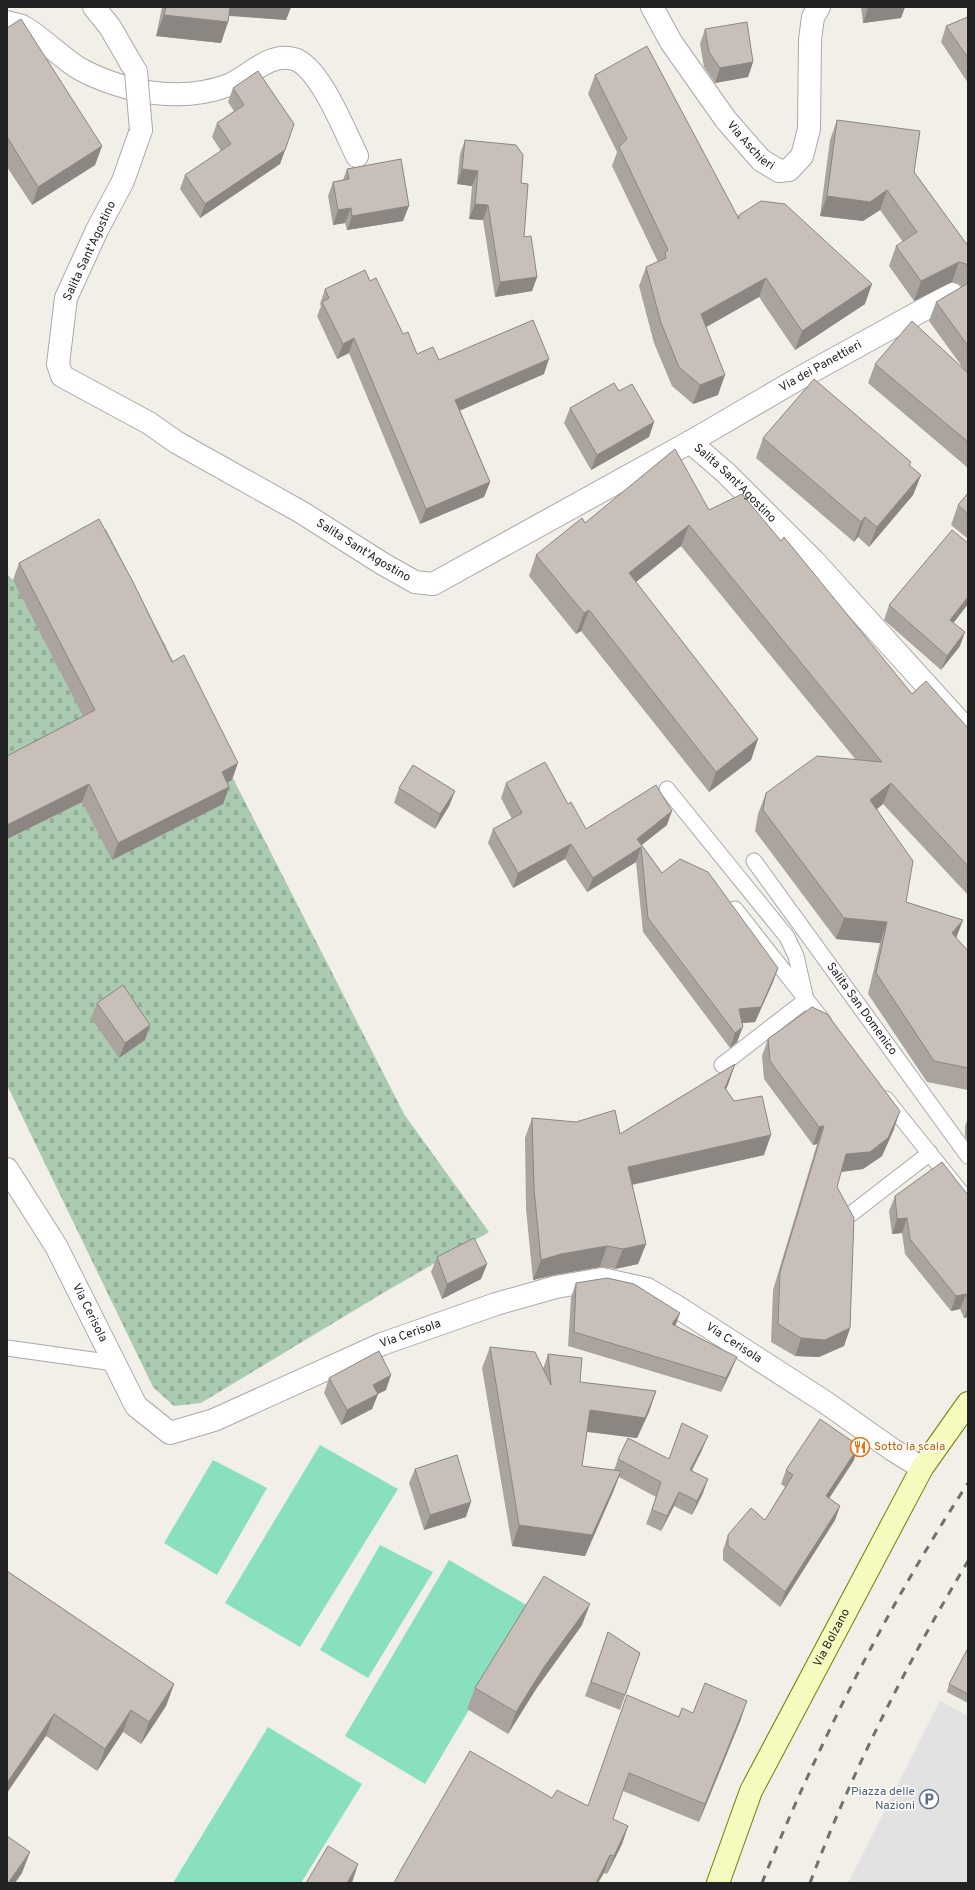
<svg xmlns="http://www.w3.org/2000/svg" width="975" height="1890" viewBox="0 0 975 1890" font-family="Overpass,sans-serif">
	<defs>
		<pattern id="cemetery-stones" width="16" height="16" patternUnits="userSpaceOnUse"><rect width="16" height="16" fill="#aacbaf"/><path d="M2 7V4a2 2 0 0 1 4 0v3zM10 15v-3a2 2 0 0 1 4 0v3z" fill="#92ae96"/></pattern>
	</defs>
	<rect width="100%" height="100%" fill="#f2efe9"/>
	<polygon fill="url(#cemetery-stones)" points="106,529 404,1114 489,1232 383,1293 201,1403 174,1406 153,1387 7,1085 7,574 13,580"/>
	<g fill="#88e0be">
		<polygon points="320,1445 398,1489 300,1647 225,1603"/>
		<polygon points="213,1460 267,1488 217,1575 164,1543"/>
		<polygon points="380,1545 433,1572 368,1678 320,1650"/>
		<polygon points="449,1560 530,1607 425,1784 345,1736"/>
		<polygon points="268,1727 362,1784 301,1883 173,1883"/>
	</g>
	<polygon fill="#e2e2e2" points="940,1701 968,1716 968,1883 848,1883"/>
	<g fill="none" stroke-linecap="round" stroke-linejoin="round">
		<defs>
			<g id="lane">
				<polyline points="667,789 787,937 796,956 806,1000 722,1065"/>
				<path id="s1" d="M754,861l214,295"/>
				<polyline points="735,909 824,1022"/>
				<polyline points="886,1099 968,1201"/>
				<polyline points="851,1214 930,1153"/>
				<polyline points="7,1348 114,1363"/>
			</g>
			<g id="street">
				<polyline points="94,7 110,27 136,72"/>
				<path id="s2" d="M652,7l19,35 55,78 35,40 18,11 10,-1 13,-14 7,-27 1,-89 3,-23 6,-10"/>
				<path d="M7,22c5,2 10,2 15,4 19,10 39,32 58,43 20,11 52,22 75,24 25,3 50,1 74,-8 21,-9 40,-33 65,-26 26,8 51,73 63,97"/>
				<path id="s3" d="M141,130l-18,51 -26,49 -31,68 -8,66 4,12 87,47 27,19 125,70 82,52 32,18 18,2 257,-142 108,-63 154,-85"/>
				<path id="s4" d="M690,442l36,31 88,88 154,170"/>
				<path id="s5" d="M7,1169l49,77 80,160 34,27 44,-13 168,-76 114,-40 60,-17 46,-8 45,10 29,17 149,96 68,48 29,18"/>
			</g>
			<g id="secondary">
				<path id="s6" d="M718,1883l33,-92 171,-323 46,-65"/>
			</g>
		</defs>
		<use href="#lane" stroke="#a9a9a9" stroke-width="17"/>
		<use href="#street" stroke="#a9a9a9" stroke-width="24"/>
		<use href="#secondary" stroke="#707d05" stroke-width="24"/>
		<use href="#lane" stroke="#fff" stroke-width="15"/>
		<use href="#street" stroke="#fff" stroke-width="22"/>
		<use href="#secondary" stroke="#f7fabf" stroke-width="22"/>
		<g stroke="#707070" stroke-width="3" stroke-dasharray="8 8" stroke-linecap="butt">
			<path d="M762,1883c55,-137 125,-276 206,-400"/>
			<path d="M810,1883c42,-112 97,-220 158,-322"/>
		</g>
		<defs>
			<polyline id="street-bridge" points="136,72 141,130"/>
		</defs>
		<use href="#street-bridge" stroke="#a9a9a9" stroke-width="24" stroke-linecap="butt"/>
		<use href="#street-bridge" stroke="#fff" stroke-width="22"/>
	</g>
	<g fill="#aba49e">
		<polygon points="162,7 291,7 286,20 229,16 228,22 221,43 156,36"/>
		<polygon points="861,7 905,7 901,18 863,23"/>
		<polygon points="968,17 968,83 941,42 946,26"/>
		<polygon points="7,28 102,146 95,165 32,205 7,167"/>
		<polygon points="705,29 753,62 748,77 715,83 704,67 700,44"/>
		<polygon points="595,75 738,217 739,215 865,304 795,350 759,297 706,327 718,395 693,404 672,386 654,343 639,286 646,267 658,262 612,166 617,152 588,94"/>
		<polygon points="233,88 285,150 280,164 200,218 180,189 185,175 221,151 212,137 217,123 234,111 228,102"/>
		<polygon points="837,120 914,172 968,246 968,468 868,383 875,364 963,368 929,321 936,302 962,287 959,284 952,282 914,301 889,266 896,246 903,242 880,210 863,221 820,216 830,140"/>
		<polygon points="465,140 521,183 524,237 537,277 532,291 495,297 483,220 469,219 472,186 457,184 460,154"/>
		<polygon points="347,169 403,221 347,230 345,223 333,225 328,196 333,182 343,180"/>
		<polygon points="370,281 403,334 417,354 439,360 544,374 460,410 490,482 484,497 420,524 349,353 337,359 317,316 321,306 320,304 325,289"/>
		<polygon points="619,391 654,422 649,437 591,470 564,423 570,408"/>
		<polygon points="763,438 910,466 921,475 913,495 869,547 858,537 854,542 756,458"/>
		<polygon points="968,493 968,539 951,525 958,505"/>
		<polygon points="709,510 781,541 912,694 968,728 968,895 883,804 877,809 906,902 963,920 956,938 968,951 968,1090 927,1082 868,994 880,943 836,939 755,831 758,814 766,793 856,760 681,546 636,582 758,739 751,760 709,792 581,631 576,634 529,576 536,555 585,523"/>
		<polygon points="19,563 172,662 232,780 227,783 229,787 223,804 112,860 82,802 7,839 7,756 83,716 13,580"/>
		<polygon points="968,604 953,623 960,646 941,670 884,620 889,605"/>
		<polygon points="506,783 568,804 586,829 667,825 642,845 662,873 773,982 755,1022 742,1023 737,1042 730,1048 643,932 636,862 587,892 565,859 513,888 488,843 493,829 512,819 501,798"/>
		<polygon points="399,788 455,791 449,806 435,829 394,803"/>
		<polygon points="97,1003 150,1025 145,1040 119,1058 91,1018"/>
		<polygon points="768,1039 894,1129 882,1156 863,1169 841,1172 837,1187 850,1328 844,1346 819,1357 795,1356 771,1342 773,1290 817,1144 813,1145 764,1079 762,1056"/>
		<polygon points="735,1064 726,1089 764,1155 632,1185 646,1244 638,1264 615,1269 600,1267 554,1275 533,1280 526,1209 525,1138 532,1118 620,1134"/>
		<polygon points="968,1118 968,1141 965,1137 965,1126"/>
		<polygon points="968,1195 968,1317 964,1318 960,1309 951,1311 905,1254 902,1233 892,1234 889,1211 895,1196"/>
		<polygon points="437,1257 487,1264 481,1279 442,1299 431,1272"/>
		<polygon points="576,1283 675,1326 731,1371 721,1392 568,1346 571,1297"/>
		<polygon points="490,1347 543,1369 548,1354 580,1382 656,1391 649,1412 637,1438 587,1432 582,1466 614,1470 618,1459 669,1459 702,1450 692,1470 703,1493 692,1515 674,1506 661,1531 646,1524 656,1497 619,1477 613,1492 585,1556 512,1546 482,1368"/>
		<polygon points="329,1378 386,1390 378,1394 372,1409 341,1425 324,1393"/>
		<polygon points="854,1460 829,1498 840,1506 835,1520 780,1607 723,1560 723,1550 728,1535 765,1520 785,1487 781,1484 786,1470"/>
		<polygon points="415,1469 466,1517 424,1530 409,1483"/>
		<polygon points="7,1571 174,1684 166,1706 141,1744 123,1732 97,1771 46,1736"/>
		<polygon points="582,1625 536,1689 508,1734 467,1709 475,1688"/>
		<polygon points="608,1632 640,1653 620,1710 585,1696"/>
		<polygon points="968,1648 968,1703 947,1692 949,1684"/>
		<polygon points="693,1713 741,1719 699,1822 623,1791 613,1819 628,1826 622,1844 607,1874 604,1873 552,1798 588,1806 679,1717"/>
	</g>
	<g fill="#8b8681">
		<polygon points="226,7 291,7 286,20 223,15"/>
		<polygon points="876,7 905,7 901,18 863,23 868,8"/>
		<polygon points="164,15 228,22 221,43 156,36"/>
		<polygon points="753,62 748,77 715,83 720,68"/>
		<polygon points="102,146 95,165 32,205 38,187"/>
		<polygon points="285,150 280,164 200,218 205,204"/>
		<polygon points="462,169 478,171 472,186 457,184"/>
		<polygon points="887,190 880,210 863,221 820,216 827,196"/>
		<polygon points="475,204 488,205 483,220 469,219"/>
		<polygon points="409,206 403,221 347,230 352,216"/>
		<polygon points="351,208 345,223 333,225 338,210"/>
		<polygon points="959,262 952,282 914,301 921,281"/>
		<polygon points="537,277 532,291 495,297 500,282"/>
		<polygon points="766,278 759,297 694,334 701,314"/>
		<polygon points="872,284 865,304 795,350 802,331"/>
		<polygon points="354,338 349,353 337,359 343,344"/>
		<polygon points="549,359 544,374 450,415 455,400"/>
		<polygon points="725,375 718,395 693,404 700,385"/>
		<polygon points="654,422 649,437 591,470 597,455"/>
		<polygon points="921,475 913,495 869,547 877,527"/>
		<polygon points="490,482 484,497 420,524 426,509"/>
		<polygon points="865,517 858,537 854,542 861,522"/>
		<polygon points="689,525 681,546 621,594 629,573"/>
		<polygon points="968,597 968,604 945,634 950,620"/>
		<polygon points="589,610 581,631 576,634 584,613"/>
		<polygon points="965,632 960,646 941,670 947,656"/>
		<polygon points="758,739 751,760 709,792 716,772"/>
		<polygon points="238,763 232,780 215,789 222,772"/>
		<polygon points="891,783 883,804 862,821 870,800"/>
		<polygon points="89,784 82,802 7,839 7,825"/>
		<polygon points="229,787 223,804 112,860 118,843"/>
		<polygon points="455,791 449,806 435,829 440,814"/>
		<polygon points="672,811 667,825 631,853 637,839"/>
		<polygon points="571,844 565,859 513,888 518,873"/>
		<polygon points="641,847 636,862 587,892 593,878"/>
		<polygon points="844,918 887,922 880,943 836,939"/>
		<polygon points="963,920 955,941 952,933"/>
		<polygon points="778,968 773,982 755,1022 733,1024 739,1009"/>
		<polygon points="150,1025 145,1040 119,1058 125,1043"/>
		<polygon points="743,1027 737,1042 730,1048 735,1033"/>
		<polygon points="735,1064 728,1085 717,1108 725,1088"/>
		<polygon points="900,1111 894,1129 882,1156 863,1169 840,1172 846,1154"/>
		<polygon points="824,1126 817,1144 813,1145 819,1127"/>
		<polygon points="771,1135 764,1155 621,1187 628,1167"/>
		<polygon points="907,1218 902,1233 892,1234 897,1219"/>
		<polygon points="646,1244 638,1264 615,1269 623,1249"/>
		<polygon points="607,1246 600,1267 554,1275 533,1280 541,1260 561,1254"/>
		<polygon points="487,1264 481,1279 442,1299 447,1284"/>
		<polygon points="966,1294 960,1309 951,1311 956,1296"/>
		<polygon points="968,1308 968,1317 964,1318"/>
		<polygon points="680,1313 675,1327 672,1324"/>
		<polygon points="850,1328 844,1346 819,1357 795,1356 801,1338"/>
		<polygon points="737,1357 731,1371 721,1392 726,1378"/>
		<polygon points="391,1375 386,1390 378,1394 372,1409 341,1425 347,1410 373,1385"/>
		<polygon points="656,1391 649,1412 637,1438 582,1431 590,1410"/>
		<polygon points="708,1436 702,1450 685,1484 690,1470"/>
		<polygon points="859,1446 854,1460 821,1511 826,1496"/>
		<polygon points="621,1471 613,1492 585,1556 512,1546 519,1525"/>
		<polygon points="708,1479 703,1493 692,1515 697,1501"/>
		<polygon points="679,1492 674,1506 661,1531 667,1516"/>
		<polygon points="471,1502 466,1517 424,1530 430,1515"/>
		<polygon points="840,1506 835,1520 780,1607 785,1592"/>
		<polygon points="590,1604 582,1625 536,1689 508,1734 516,1712 544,1667"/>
		<polygon points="174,1684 166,1706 141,1744 149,1722"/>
		<polygon points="747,1701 741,1719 699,1822 705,1804"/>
		<polygon points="131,1710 123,1732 97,1771 105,1749"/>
		<polygon points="54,1714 46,1736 7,1793 7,1783"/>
		<polygon points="628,1826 622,1844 607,1874 614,1856"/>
		<polygon points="30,1852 22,1873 15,1883 8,1883"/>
		<polygon points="610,1855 604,1873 598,1883 596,1883"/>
		<polygon points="358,1864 352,1883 347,1883"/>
	</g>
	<g fill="#c7bfb8" stroke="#8b8681">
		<polygon points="166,7 230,7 228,22 164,15"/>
		<polygon points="968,17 968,58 946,26"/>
		<polygon points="21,19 102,146 38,187 7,137 7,28"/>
		<polygon points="747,22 753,62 720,68 709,52 705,29"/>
		<polygon points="647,46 739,219 739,215 761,201 785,204 872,284 802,331 766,278 701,314 725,375 700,385 679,367 661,323 646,267 666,258 665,252 668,250 619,147 627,139 595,75"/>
		<polygon points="258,71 294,124 285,150 205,204 185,175 231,144 217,123 244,105 233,88"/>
		<polygon points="837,120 920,131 914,172 968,246 968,266 966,264 959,262 921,281 896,246 917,232 887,190 870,202 827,196"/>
		<polygon points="465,140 516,145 523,155 521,183 528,184 524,237 531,236 537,277 500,282 488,205 475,204 478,171 462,169"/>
		<polygon points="401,159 409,206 352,216 351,208 338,210 333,182 349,179 347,169"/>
		<polygon points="365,270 370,281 376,278 403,334 408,332 417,354 433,347 439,360 533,320 549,359 455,400 490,482 426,509 354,338 343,344 322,302 329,298 325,289"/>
		<polygon points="968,283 968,346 936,302 965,285"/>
		<polygon points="912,321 968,373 968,442 875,364"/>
		<polygon points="814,379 911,462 909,465 921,475 877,527 865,517 861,522 763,438"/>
		<polygon points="614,383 619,391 632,384 654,422 597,455 570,408"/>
		<polygon points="675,449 709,510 742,494 781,541 784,537 912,694 926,681 968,728 968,866 891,783 870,800 913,861 906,902 963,920 952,933 968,951 968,1068 934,1061 876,973 887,922 844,918 763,810 766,793 817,756 882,762 689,525 629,573 758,739 716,772 589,610 584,613 536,555 582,518 585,523"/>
		<polygon points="968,493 968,514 958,505"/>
		<polygon points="99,519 133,582 172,662 184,655 238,763 222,772 229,787 118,843 89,784 7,825 7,756 95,710 19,563"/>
		<polygon points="952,530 968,543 968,597 950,620 965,632 947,656 889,605"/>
		<polygon points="545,762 568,804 571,802 586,829 656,785 672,811 637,839 662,873 680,859 708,872 778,968 761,1007 739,1009 743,1027 735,1033 648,918 641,847 593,878 571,844 518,873 493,829 522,813 506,783"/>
		<polygon points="413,765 455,791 440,814 399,788"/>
		<polygon points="123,985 150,1025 125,1043 97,1003"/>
		<polygon points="812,1007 827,1014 900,1111 888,1138 870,1152 846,1154 837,1187 854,1218 850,1328 825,1340 801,1338 778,1324 780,1272 824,1126 819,1127 770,1061 768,1039"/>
		<polygon points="735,1064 725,1088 734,1101 762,1096 771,1135 628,1167 646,1244 623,1249 607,1246 561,1254 541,1260 534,1189 532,1118 576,1122 615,1110 620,1134"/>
		<polygon points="942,1162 968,1195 968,1299 966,1294 956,1296 910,1239 907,1218 897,1219 895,1196"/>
		<polygon points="474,1238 487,1264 447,1284 437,1257"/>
		<polygon points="607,1278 634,1284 680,1313 672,1324 737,1357 726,1378 574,1332 576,1283"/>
		<polygon points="490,1347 535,1352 551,1385 548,1354 582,1358 580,1382 656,1391 645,1418 590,1410 582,1466 621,1471 592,1535 519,1525"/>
		<polygon points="379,1351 391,1375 373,1385 378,1394 347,1410 329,1378"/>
		<polygon points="820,1419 859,1446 826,1496 840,1506 785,1592 728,1546 728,1535 751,1508 765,1520 793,1475 786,1470"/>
		<polygon points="682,1423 708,1436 690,1470 708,1479 697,1501 679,1492 667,1516 652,1510 661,1482 618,1459 628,1438 669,1459"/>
		<polygon points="457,1455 471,1502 430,1515 415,1469"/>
		<polygon points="7,1571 174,1684 149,1722 131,1710 105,1749 54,1714 7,1783"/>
		<polygon points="544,1576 590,1604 544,1667 516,1712 475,1688"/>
		<polygon points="608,1632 640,1653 625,1695 591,1682"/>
		<polygon points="968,1648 968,1694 949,1684"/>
		<polygon points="705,1683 747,1701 705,1804 629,1773 613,1819 628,1826 614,1856 610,1855 596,1883 394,1883 402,1868 470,1751 552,1798 557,1790 588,1806 627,1695 679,1717 682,1708 693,1713"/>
		<polygon points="7,1836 30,1852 8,1883 7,1883"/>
		<polygon points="328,1846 358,1864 347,1883 306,1883"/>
	</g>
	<defs>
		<symbol id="restaurant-ring" viewBox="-11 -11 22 22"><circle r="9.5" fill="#fff" stroke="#e8710a" stroke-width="1.5"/><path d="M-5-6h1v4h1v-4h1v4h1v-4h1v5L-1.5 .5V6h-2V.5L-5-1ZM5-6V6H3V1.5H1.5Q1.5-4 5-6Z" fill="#e8710a"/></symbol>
		<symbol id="parking-ring" viewBox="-11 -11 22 22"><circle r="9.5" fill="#fff" stroke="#5c6f8a" stroke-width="1.5"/><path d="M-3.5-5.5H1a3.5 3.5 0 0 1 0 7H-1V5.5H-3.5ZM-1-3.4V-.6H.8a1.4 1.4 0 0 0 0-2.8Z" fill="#5c6f8a"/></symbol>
	</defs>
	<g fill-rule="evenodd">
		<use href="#restaurant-ring" x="849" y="1436" width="22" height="22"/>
		<use href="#parking-ring" x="918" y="1788" width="22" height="22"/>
	</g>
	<g text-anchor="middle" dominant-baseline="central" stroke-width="3" stroke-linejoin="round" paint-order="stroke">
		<g font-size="12" fill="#222" stroke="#fff">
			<text stroke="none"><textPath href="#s2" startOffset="171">Via Aschieri</textPath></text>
			<text transform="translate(90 251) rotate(-65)">Salita Sant'Agostino</text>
			<text stroke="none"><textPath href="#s3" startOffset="1135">Via dei Panettieri</textPath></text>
			<text stroke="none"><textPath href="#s4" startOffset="61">Salita Sant'Agostino</textPath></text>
			<text stroke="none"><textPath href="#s3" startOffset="612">Salita Sant'Agostino</textPath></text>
			<text stroke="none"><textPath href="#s1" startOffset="183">Salita San Domenico</textPath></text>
			<text stroke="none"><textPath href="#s5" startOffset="166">Via Cerisola</textPath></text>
			<text stroke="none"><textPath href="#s5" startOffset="574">Via Cerisola</textPath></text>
			<text stroke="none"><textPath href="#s5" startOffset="922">Via Cerisola</textPath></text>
			<text stroke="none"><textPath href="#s6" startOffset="271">Via Bolzano</textPath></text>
		</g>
		<g font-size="12" fill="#c56008" stroke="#fff" text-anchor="start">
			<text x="874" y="1447">Sotto la scala</text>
		</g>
		<g font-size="12" fill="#4e5e75" stroke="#fff" text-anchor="end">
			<text x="915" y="1792">Piazza delle<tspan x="915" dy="14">Nazioni</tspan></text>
		</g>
	</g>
	<rect width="975" height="1890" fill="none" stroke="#222222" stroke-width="16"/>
</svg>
